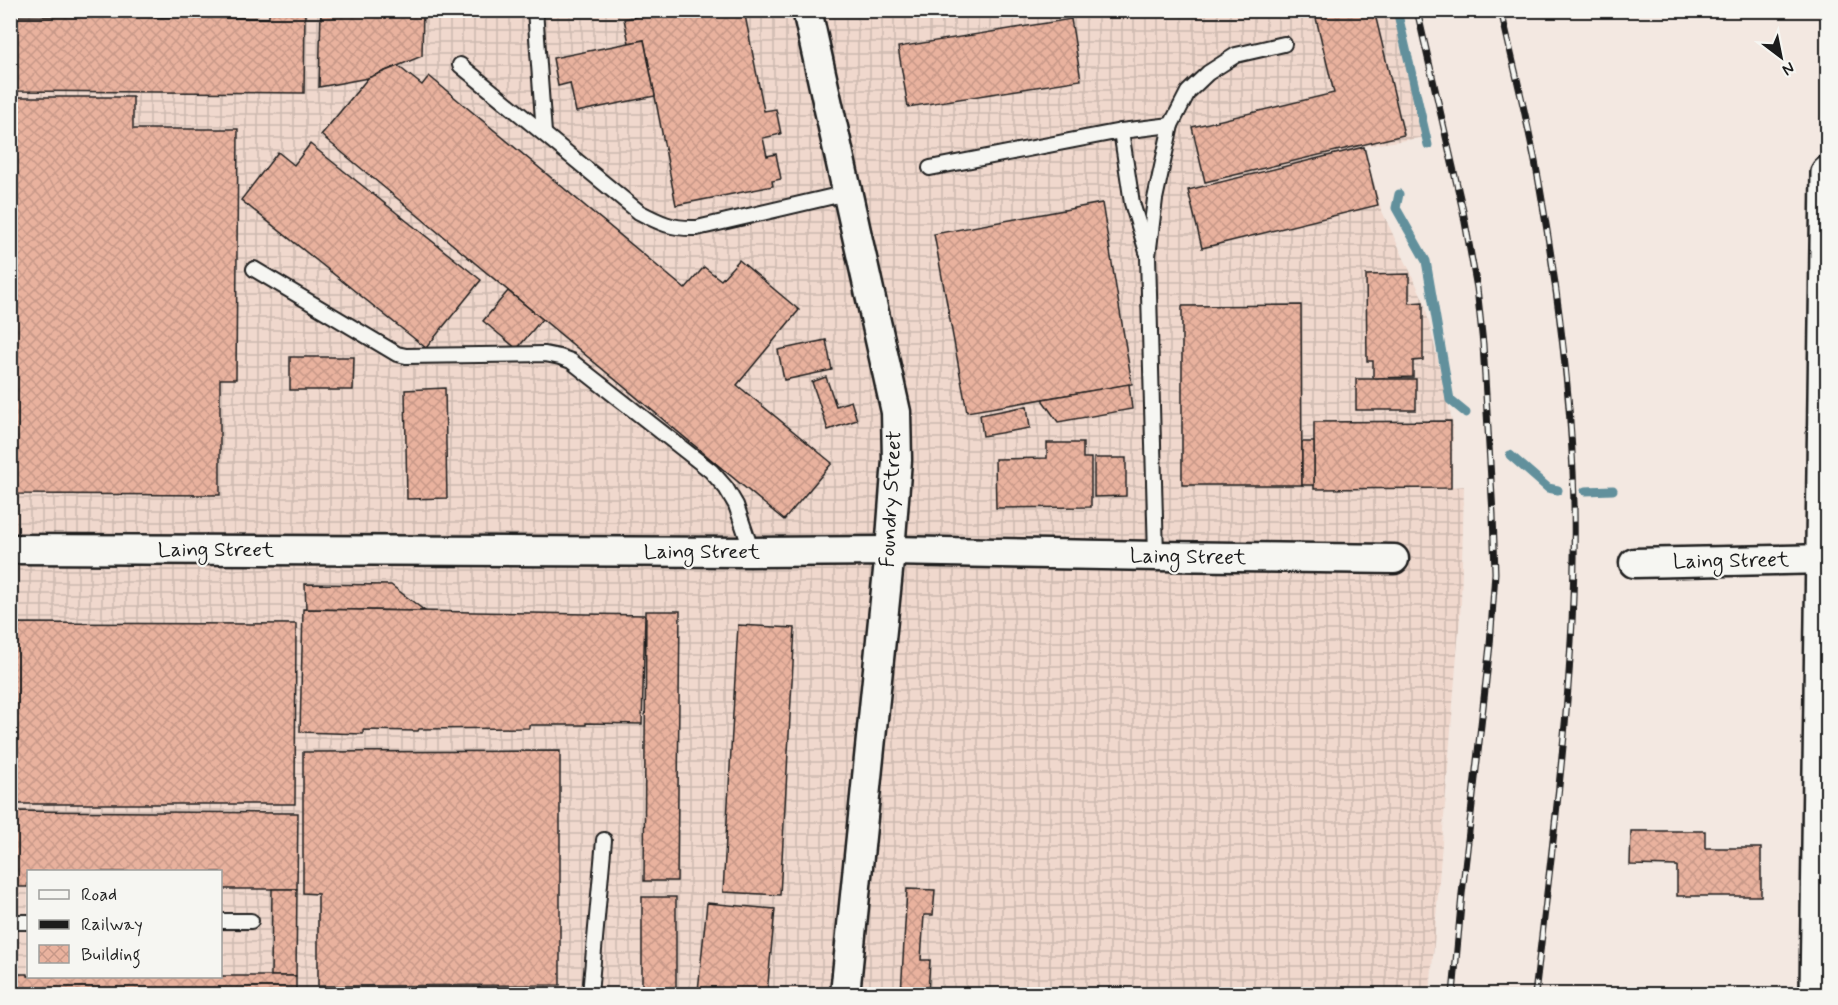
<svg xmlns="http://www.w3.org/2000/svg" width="1838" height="1005" viewBox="0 0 1838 1005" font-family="Mynerve,sans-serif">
	<defs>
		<pattern id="industrial-grid" width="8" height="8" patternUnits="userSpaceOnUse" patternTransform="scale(1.5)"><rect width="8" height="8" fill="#f0d8cd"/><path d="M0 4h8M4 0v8" fill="none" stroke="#cdb9af"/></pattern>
		<pattern id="building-cross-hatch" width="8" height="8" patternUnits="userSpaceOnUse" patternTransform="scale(1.5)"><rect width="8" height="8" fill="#e9b29e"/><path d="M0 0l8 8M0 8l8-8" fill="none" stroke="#c79888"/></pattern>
	</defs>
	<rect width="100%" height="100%" fill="#f3e8e1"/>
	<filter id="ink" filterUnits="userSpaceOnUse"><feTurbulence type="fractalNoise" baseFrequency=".0167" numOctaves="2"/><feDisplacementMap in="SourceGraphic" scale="12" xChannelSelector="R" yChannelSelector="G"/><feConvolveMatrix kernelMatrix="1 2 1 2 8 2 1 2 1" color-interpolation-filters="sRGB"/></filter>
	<g filter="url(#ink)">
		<path fill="url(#industrial-grid)" fill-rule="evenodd" d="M10,11h1384l33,126 -63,9 17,63 43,92 29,124 -1,62 12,-1 -3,117 -31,391h-1419zM28,872h192v104h-192z"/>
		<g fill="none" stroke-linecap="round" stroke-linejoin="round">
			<g stroke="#62909c" stroke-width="9">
				<polyline points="1397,10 1428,145"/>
				<polyline points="1399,194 1396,208 1426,261 1450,400 1466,413"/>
				<polyline points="1510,455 1548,488 1558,490"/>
				<polyline points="1585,491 1613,490"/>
			</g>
		</g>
		<g fill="url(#building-cross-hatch)" stroke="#1c1c1c" stroke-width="1.5">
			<polygon points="269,10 305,10 304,93 10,91 10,16 269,18"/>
			<polygon points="321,10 423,10 422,56 368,78 319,87"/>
			<polygon points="639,10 744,10 764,111 776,109 781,134 763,138 767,156 776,154 781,179 772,181 773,186 676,205 644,40 629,43 624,19 640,16"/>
			<polygon points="1314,10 1374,10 1404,135 1205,182 1192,127 1334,93"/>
			<polygon points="1071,19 1081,80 908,107 898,47"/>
			<polygon points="644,40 655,96 576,112 570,83 558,86 553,58"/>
			<polygon points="398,66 422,85 429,76 685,289 704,267 721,280 739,260 799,310 737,385 832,463 784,520 321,135 368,78"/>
			<polygon points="10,97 133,97 133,129 238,129 236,379 220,379 220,495 10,494"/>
			<polygon points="310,144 481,280 426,348 241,200 278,152 294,165"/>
			<polygon points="1364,147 1378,205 1202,248 1188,190"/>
			<polygon points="1102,203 1132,384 967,412 934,234"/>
			<polygon points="1409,274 1409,303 1423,302 1423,360 1413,361 1413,377 1373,378 1373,361 1367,361 1366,275"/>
			<polygon points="508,291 542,319 517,349 483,321"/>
			<polygon points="1301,305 1302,485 1182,485 1182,306"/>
			<polygon points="826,340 832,370 784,380 778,350"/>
			<polygon points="290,357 354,357 353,390 290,390"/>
			<polygon points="826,377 836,406 851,401 857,420 828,430 812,382"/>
			<rect x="1356" y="379" width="60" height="31"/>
			<polygon points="1129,384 1132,409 1058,422 1043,401 1043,399"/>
			<polygon points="445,388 447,498 407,499 405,390"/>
			<polygon points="1027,406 1030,428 983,436 980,415"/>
			<polygon points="1451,421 1451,488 1314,489 1314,422"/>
			<rect x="1302" y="442" width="12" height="43"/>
			<polygon points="1047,443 1083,443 1083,458 1091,458 1091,507 996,508 995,459 1047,458"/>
			<polygon points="1094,458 1126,458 1126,496 1094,497"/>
			<polygon points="305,584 391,585 425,611 306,609"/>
			<polygon points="303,609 645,615 642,724 586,723 586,725 529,725 529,728 419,729 418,731 363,730 363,734 300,732"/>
			<polygon points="646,611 680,611 677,881 644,881"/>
			<polygon points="10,623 296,624 295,804 10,804"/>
			<polygon points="738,625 795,628 780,895 723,892"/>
			<polygon points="560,751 560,985 318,986 318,894 303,893 303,752"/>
			<polygon points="10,811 298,813 297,889 220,889 220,872 28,872 28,887 10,887"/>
			<polygon points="1631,831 1705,831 1705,848 1761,848 1761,896 1677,896 1677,866 1630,865"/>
			<polygon points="272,889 297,889 296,976 271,976"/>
			<polygon points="907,889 935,890 933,915 924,915 921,960 930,960 928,994 901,994"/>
			<rect x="642" y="897" width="34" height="97"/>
			<polygon points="707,903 775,909 767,994 730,994 698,991"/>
			<polygon points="10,974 28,974 28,976 296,976 296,994 10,994"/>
		</g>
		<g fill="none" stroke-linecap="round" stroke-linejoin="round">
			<defs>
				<g id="service">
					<polyline points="535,10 544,133"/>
					<path d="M460,65l179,147c21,11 33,17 58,16l150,-35"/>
					<polyline points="1121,131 1171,125"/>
					<polyline points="930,168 1121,131 1132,203 1147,252"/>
					<polyline points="254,269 397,354 406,356 545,354 560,357 571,361 711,471 726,488 736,505 752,552"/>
					<polyline points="1156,556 1148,256 1155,199 1171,125 1188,92 1208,73 1236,55 1284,44"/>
					<polyline points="220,921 251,921"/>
					<polyline points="10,922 28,922"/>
					<polyline points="590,994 604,840"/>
				</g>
				<g id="minor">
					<polyline points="807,10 896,412 897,460 890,551 845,994"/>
					<polyline points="10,549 752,552 890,551 1156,556 1394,559"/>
					<polyline points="1634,563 1828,559"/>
				</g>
				<polyline id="tertiary" points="1817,994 1828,173"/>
			</defs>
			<use href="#service" stroke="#1c1c1c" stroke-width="18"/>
			<use href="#minor" stroke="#1c1c1c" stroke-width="33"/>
			<use href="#tertiary" stroke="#1c1c1c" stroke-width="38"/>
			<use href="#service" stroke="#f6f6f2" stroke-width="14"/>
			<use href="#minor" stroke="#f6f6f2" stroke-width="28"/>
			<use href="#tertiary" stroke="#f6f6f2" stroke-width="33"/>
			<defs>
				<g id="rail">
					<polyline points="1417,10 1463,211 1477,288 1483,344 1493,514 1495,573 1490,645 1462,894 1453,994"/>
					<path d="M1501,10c14,63 31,127 41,190 17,100 30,201 32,303 3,164 -20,329 -39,491"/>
				</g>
			</defs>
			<use href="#rail" stroke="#1c1c1c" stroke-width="7"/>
			<use href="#rail" stroke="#f6f6f2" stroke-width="4.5" stroke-dasharray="14" stroke-linecap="butt"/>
		</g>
	</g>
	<g text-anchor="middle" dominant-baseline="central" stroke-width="4.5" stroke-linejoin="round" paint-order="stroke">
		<g font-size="21" fill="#1c1c1c" stroke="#f6f6f2">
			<text transform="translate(891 499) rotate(-87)">Foundry Street</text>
			<text x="216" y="550">Laing Street</text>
			<text x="702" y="552">Laing Street</text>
			<text transform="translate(1188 557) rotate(1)">Laing Street</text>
			<text transform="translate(1731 561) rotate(-1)">Laing Street</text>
		</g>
	</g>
	<rect width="1838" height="1005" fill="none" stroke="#f6f6f2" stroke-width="36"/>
	<rect x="18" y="18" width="1802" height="969" fill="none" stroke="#1c1c1c" stroke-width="2" filter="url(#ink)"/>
	<rect x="27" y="870" width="195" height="108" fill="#f6f6f2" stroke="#9f9f9c" stroke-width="1.5"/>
	<rect x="39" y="890" width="30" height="9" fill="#f6f6f2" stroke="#9f9f9c" stroke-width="1.5"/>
	<text x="81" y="900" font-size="18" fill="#1c1c1c">Road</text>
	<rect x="39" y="920" width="30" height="9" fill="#1c1c1c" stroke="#9f9f9c" stroke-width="1.5"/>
	<text x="81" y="930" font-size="18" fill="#1c1c1c">Railway</text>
	<rect x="39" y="945" width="30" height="18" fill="url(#building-cross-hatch)" stroke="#9f9f9c" stroke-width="1.5"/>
	<text x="81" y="960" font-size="18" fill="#1c1c1c">Building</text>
	<g transform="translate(1781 57) rotate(148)" stroke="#f6f6f2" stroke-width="4.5" paint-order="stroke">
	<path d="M0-4.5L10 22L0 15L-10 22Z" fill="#1c1c1c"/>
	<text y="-9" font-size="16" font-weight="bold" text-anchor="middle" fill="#1c1c1c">N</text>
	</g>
</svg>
